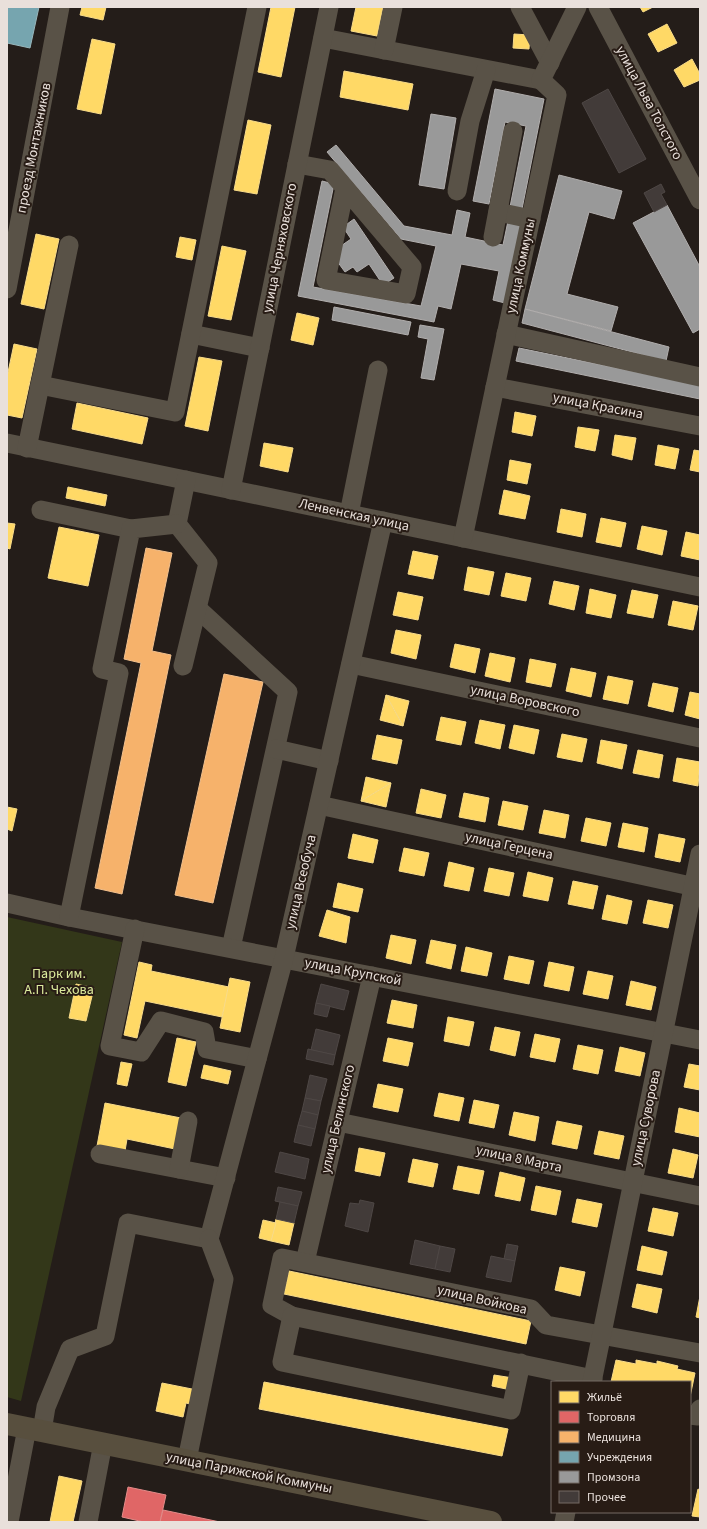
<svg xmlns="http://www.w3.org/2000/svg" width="707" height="1529" viewBox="0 0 707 1529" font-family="'Source Sans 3',sans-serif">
	<rect width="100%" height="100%" fill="#241d19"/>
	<polygon fill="#333719" points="7,917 122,942 21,1401 7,1397"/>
	<g fill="#ffd966" stroke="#f8db89">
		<polygon points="82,7 106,7 103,20 80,15"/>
		<polygon points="271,7 295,7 281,77 258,72"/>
		<polygon points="356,7 383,7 377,36 351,31"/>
		<polygon points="640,7 653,7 643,12"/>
		<polygon points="667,24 677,43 658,52 648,34"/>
		<polygon points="514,34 530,35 529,49 513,48"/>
		<polygon points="92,39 115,44 101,114 77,109"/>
		<polygon points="692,59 700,74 700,80 684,87 674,70"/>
		<polygon points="344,71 413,84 408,110 340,97"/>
		<polygon points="248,120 271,125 257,194 234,190"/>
		<polygon points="36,234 59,239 44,309 21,304"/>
		<polygon points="180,237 196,240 192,260 176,257"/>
		<polygon points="222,246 246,251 231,320 208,316"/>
		<polygon points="297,313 319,318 313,345 291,340"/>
		<polygon points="14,344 37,349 22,418 7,415 7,377"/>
		<polygon points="199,357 222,361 208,431 185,426"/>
		<polygon points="77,403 148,418 142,444 72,429"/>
		<polygon points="515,412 536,416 532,436 512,432"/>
		<polygon points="578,427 599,430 595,451 575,447"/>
		<polygon points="615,435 636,438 632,460 612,455"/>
		<polygon points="264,443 293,448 288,472 260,466"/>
		<polygon points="658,445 679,449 675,469 655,465"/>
		<polygon points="694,450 700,451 700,472 690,470"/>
		<polygon points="510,460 531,464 527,484 507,480"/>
		<polygon points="68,487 107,495 105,506 66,498"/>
		<polygon points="504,490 530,496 525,519 499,514"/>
		<polygon points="561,509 586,514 582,537 557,532"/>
		<polygon points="601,518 626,523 621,547 596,542"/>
		<polygon points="7,523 15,524 10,549 7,548"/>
		<polygon points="642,526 667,531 662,555 637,549"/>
		<polygon points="59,527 99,535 88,586 48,578"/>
		<polygon points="686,532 700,535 700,560 681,556"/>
		<polygon points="413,551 438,556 433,579 408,574"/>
		<polygon points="468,567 494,572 489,595 464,590"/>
		<polygon points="506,573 531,578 526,601 501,596"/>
		<polygon points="554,581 579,586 574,610 549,604"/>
		<polygon points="590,589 616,595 611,618 586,613"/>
		<polygon points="632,590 658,595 653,618 627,613"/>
		<polygon points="398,592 423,597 418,620 393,615"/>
		<polygon points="673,601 698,606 693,630 668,625"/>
		<polygon points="396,630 421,635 416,659 391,653"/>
		<polygon points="455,644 480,649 475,673 450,667"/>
		<polygon points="490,653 515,658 510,682 485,676"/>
		<polygon points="530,659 556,664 551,687 526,682"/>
		<polygon points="571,668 596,673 591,697 566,691"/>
		<polygon points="608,676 633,681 628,704 603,699"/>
		<polygon points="653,683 678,688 673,712 648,706"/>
		<polygon points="690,692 700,694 700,719 685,715"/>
		<polygon points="386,695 409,701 403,726"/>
		<polygon points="386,695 403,726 380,720"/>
		<polygon points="441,717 466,722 461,745 436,740"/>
		<polygon points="480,720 505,725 500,749 475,743"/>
		<polygon points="514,725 539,730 534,754 509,748"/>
		<polygon points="562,734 587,739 582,762 557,757"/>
		<polygon points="377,735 402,740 397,764 372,759"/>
		<polygon points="601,740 627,745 622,769 597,763"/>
		<polygon points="638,750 663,755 659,778 633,773"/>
		<polygon points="677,758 700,762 698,786 673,781"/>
		<polygon points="366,777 391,783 361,801"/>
		<polygon points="391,783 386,807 361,801"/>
		<polygon points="421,789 446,795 441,818 416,813"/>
		<polygon points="464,793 489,798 485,822 459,817"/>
		<polygon points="503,801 528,806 523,830 498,825"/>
		<polygon points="7,807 17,809 12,831 7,829"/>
		<polygon points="544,810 569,815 565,838 539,833"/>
		<polygon points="586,818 611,823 606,846 581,841"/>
		<polygon points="623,823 648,828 644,852 618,847"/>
		<polygon points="353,834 378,840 373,863 348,858"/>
		<polygon points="659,834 685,839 680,862 655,857"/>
		<polygon points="404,848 429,853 424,876 399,871"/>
		<polygon points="449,862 474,868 469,891 444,886"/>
		<polygon points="489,868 514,873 509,896 484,891"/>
		<polygon points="528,872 553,878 548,901 523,896"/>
		<polygon points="573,881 598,886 593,909 568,904"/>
		<polygon points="338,883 363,889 358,912 333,907"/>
		<polygon points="607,895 632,901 627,924 602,919"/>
		<polygon points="648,900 673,905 668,928 643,923"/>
		<polygon points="327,910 350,917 346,943 319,936"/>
		<polygon points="391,935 416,940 411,964 386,958"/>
		<polygon points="431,940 456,945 451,969 426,963"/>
		<polygon points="466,947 492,953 487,976 461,971"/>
		<polygon points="509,956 534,961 529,984 504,979"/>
		<polygon points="139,962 152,965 151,971 229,987 222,1017 145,1001 137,1038 124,1035"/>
		<polygon points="549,962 574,967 569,991 544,986"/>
		<polygon points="588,971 613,976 608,999 583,994"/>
		<polygon points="230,978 250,982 240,1032 220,1028"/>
		<polygon points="631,981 656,987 651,1010 626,1005"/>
		<polygon points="76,984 94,988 86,1021 69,1018"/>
		<polygon points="392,1000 417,1005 413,1028 387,1023"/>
		<polygon points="448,1017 474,1022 469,1046 444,1041"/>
		<polygon points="495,1027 520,1032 515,1056 490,1050"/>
		<polygon points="535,1034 560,1039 555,1062 530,1057"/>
		<polygon points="177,1038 196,1042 186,1086 168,1082"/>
		<polygon points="388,1038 413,1043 408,1066 383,1061"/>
		<polygon points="578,1045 603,1050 598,1074 573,1069"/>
		<polygon points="620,1047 645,1053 640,1076 615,1071"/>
		<polygon points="121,1062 132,1064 127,1086 117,1084"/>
		<polygon points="689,1064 700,1066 700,1090 684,1087"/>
		<polygon points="204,1065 231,1071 228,1084 201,1078"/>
		<polygon points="378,1084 403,1089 398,1112 373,1107"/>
		<polygon points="439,1093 464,1098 459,1121 434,1116"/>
		<polygon points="474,1100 499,1105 494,1128 469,1123"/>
		<polygon points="105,1103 181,1118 175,1149 127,1139 125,1151 97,1146"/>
		<polygon points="679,1108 700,1113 700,1137 675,1132"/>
		<polygon points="514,1112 539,1117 535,1141 509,1135"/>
		<polygon points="557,1121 582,1126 577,1149 552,1144"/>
		<polygon points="599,1131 624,1136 619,1159 594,1154"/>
		<polygon points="359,1148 385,1153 380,1176 355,1171"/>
		<polygon points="673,1149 698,1155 693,1178 668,1173"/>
		<polygon points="413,1159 438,1164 433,1187 408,1182"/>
		<polygon points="458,1166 484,1171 479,1194 453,1189"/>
		<polygon points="500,1172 525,1178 520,1201 495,1196"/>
		<polygon points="536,1186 561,1191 556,1215 531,1210"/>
		<polygon points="577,1199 602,1204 597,1227 572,1222"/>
		<polygon points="653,1208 678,1213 673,1236 648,1231"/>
		<polygon points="276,1219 294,1223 289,1245 271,1241"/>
		<polygon points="263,1220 276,1223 271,1241 259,1238"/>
		<polygon points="642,1246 667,1252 662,1275 637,1270"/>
		<polygon points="560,1267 585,1272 580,1296 555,1290"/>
		<polygon points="289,1271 531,1321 526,1344 284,1294"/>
		<polygon points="637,1284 662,1289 657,1313 632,1307"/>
		<polygon points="700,1296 700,1318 696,1317"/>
		<polygon points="616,1360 636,1364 636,1360 657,1364 657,1361 678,1366 677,1369 695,1373 690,1397 690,1382 611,1382"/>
		<polygon points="494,1375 513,1378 511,1390 492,1386"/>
		<polygon points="264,1382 508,1429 502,1456 259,1409"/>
		<polygon points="162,1383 197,1390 194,1405 186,1403 183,1417 156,1411"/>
		<polygon points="59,1476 82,1481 73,1522 50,1522"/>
		<polygon points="698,1489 700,1490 700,1517 692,1516"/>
	</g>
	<g fill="#e06666" stroke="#e38b89">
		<polygon points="128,1487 166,1495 160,1522 144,1522 122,1517"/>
		<polygon points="163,1510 220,1522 160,1522"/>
	</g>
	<g fill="#f6b26b" stroke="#f2c08d">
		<polygon points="146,548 172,553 152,651 171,655 122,894 95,888 141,663 124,659"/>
		<polygon points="224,674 263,682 213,903 175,895"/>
	</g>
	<polygon fill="#76a5af" stroke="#98b7bc" points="7,7 39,7 30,48 7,43"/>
	<g fill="#999" stroke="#b1aead">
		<polygon points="495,89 544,99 522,209 510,207 526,126 505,122 489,204 473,201"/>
		<polygon points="431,114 456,118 444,189 419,185"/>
		<polygon points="336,145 404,226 452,235 457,210 470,213 465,237 503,245 508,221 521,223 505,303 493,300 499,271 461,264 451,309 438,306 434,322 298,296 322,181 334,184 313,287 421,306 436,246 401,239 327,152"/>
		<polygon points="559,175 622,191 614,219 589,212 567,294 618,307 611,331 525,309"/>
		<polygon points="667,205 700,267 700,329 693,333 633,223"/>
		<polygon points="354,219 394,278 383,285 369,264 357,272 353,267 345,272 334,257 338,248 351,239 343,227"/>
		<polygon points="334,307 411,322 408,335 332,320"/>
		<polygon points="525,309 669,347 666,361 522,323"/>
		<polygon points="420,325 444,329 434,380 421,378 428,339 418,337"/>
		<polygon points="519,348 700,385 700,399 516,361"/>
	</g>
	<g fill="#423b39" stroke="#4e4745">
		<polygon points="608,89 646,159 619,173 582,103"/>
		<polygon points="661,184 665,192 661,194 667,205 654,212 644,193"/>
		<polygon points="321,984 349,991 344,1010 316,1003"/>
		<polygon points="316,1003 330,1006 327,1017 314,1014"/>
		<polygon points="316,1029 340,1035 335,1055 311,1050"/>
		<polygon points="308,1049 335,1055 333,1065 306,1059"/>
		<polygon points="310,1075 327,1079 321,1101 305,1098"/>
		<polygon points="305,1098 321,1101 318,1115 302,1111"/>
		<polygon points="302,1111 318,1115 315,1129 298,1125"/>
		<polygon points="298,1125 315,1129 311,1146 294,1142"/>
		<polygon points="280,1152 309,1159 305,1179 275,1172"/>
		<polygon points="278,1187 302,1192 298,1206 275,1201"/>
		<polygon points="360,1200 374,1203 368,1232 345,1226 350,1203 359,1204"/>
		<polygon points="280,1202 298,1206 294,1223 276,1219"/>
		<polygon points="415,1240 440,1246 435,1269 410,1264"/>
		<polygon points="507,1244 518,1246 515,1261 504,1259"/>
		<polygon points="440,1246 455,1249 450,1272 435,1269"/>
		<polygon points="491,1256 515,1261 511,1282 486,1277"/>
	</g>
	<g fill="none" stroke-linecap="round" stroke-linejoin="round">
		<g stroke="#595247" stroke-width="19">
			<polyline points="520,7 550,63"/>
			<polyline points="598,7 700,200"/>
			<polyline points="323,38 541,80"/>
			<polyline points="384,50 393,7"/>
			<polyline points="297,164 330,170 412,267 406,294 326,280 345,188"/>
			<polyline points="457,191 470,121 486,70"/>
			<polyline points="498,212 531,219"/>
			<polyline points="493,237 513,131"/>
			<polyline points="7,289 60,7"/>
			<polyline points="191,334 260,348"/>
			<polyline points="506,334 700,377"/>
			<polyline points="40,385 175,412 257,7"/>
			<polyline points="495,387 700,426"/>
			<polyline points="7,443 700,587"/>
			<polyline points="27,448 69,245"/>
			<polyline points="231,490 329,7"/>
			<polyline points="41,510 131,529"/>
			<polyline points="349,514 378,370"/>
			<polyline points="463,538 557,95 541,80 577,7"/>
			<polyline points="198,609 288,692 231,948"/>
			<polyline points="351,664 700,738"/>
			<polyline points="183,666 208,563 177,524 186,480"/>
			<polyline points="276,749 329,761"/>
			<polyline points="319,805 700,888"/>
			<polyline points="7,903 69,917 700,1040"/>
			<polyline points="69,917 119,673 102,669 131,529 177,524"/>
			<polyline points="135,929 110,1046 141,1052 161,1021 204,1032 207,1049 257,1059"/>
			<polyline points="338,1122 700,1196"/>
			<polyline points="100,1154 226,1178"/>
			<polyline points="179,1169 188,1121"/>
			<polyline points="209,1239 284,958 383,521"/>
			<polyline points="305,1262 372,976"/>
			<polyline points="292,1316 272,1305 282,1258 531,1309 546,1325 700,1353"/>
			<polyline points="521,1363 511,1410 282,1362 292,1316 593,1379"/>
			<polyline points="592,1382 700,854"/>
			<polyline points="690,1415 698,1416 700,1409"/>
			<polyline points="42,1431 46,1407 70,1349 105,1336 128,1223 209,1239"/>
			<polyline points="187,1460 224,1279 209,1239"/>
			<polyline points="9,1522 27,1428"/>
			<polyline points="88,1522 103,1443"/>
			<polyline points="564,1522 566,1512"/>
		</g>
		<polyline stroke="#584f3e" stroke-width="22" points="7,1424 491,1522"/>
	</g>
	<g text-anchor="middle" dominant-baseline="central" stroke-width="4" stroke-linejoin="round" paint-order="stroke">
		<g font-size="14" fill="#e9e0db" stroke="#281c15">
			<text transform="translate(649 103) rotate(62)">улица Льва Толстого</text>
			<text transform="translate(34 148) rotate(-79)">проезд Монтажников</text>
			<text transform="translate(280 248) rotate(-79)">улица Черняховского</text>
			<text transform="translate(521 266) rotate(-78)">улица Коммуны</text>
			<text transform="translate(598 406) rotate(11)">улица Красина</text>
			<text transform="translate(354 515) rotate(12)">Ленвенская улица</text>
			<text transform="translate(525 701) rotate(12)">улица Воровского</text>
			<text transform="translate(509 846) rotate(12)">улица Герцена</text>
			<text transform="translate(301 882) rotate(-77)">улица Всеобуча</text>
			<text transform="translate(353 972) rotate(11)">улица Крупской</text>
			<text transform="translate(646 1118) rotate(-78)">улица Суворова</text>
			<text transform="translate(338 1119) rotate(-77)">улица Белинского</text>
			<text transform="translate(519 1159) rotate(12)">улица 8 Марта</text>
			<text transform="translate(482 1300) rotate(13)">улица Войкова</text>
			<text transform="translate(249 1473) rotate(11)">улица Парижской Коммуны</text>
		</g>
		<g font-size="14" fill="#dceb9d" stroke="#281c15">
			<text x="59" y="974">Парк им.<tspan x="59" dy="16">А.П. Чехова</tspan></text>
		</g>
	</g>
	<rect width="707" height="1529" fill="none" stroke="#e9e0db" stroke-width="16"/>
	<rect x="551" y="1381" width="140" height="132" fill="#281c15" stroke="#756a64"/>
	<rect x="559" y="1391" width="20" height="12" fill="#ffd966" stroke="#756a64"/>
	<text x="587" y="1401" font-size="12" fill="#e9e0db">Жильё</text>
	<rect x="559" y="1411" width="20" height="12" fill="#e06666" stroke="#756a64"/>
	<text x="587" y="1421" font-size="12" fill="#e9e0db">Торговля</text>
	<rect x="559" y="1431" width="20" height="12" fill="#f6b26b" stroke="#756a64"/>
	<text x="587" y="1441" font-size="12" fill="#e9e0db">Медицина</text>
	<rect x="559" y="1451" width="20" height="12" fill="#76a5af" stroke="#756a64"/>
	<text x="587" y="1461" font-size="12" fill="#e9e0db">Учреждения</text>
	<rect x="559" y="1471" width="20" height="12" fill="#999999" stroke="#756a64"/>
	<text x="587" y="1481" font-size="12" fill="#e9e0db">Промзона</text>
	<rect x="559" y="1491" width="20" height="12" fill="#423b39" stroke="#756a64"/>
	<text x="587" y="1501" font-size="12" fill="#e9e0db">Прочее</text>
</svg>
